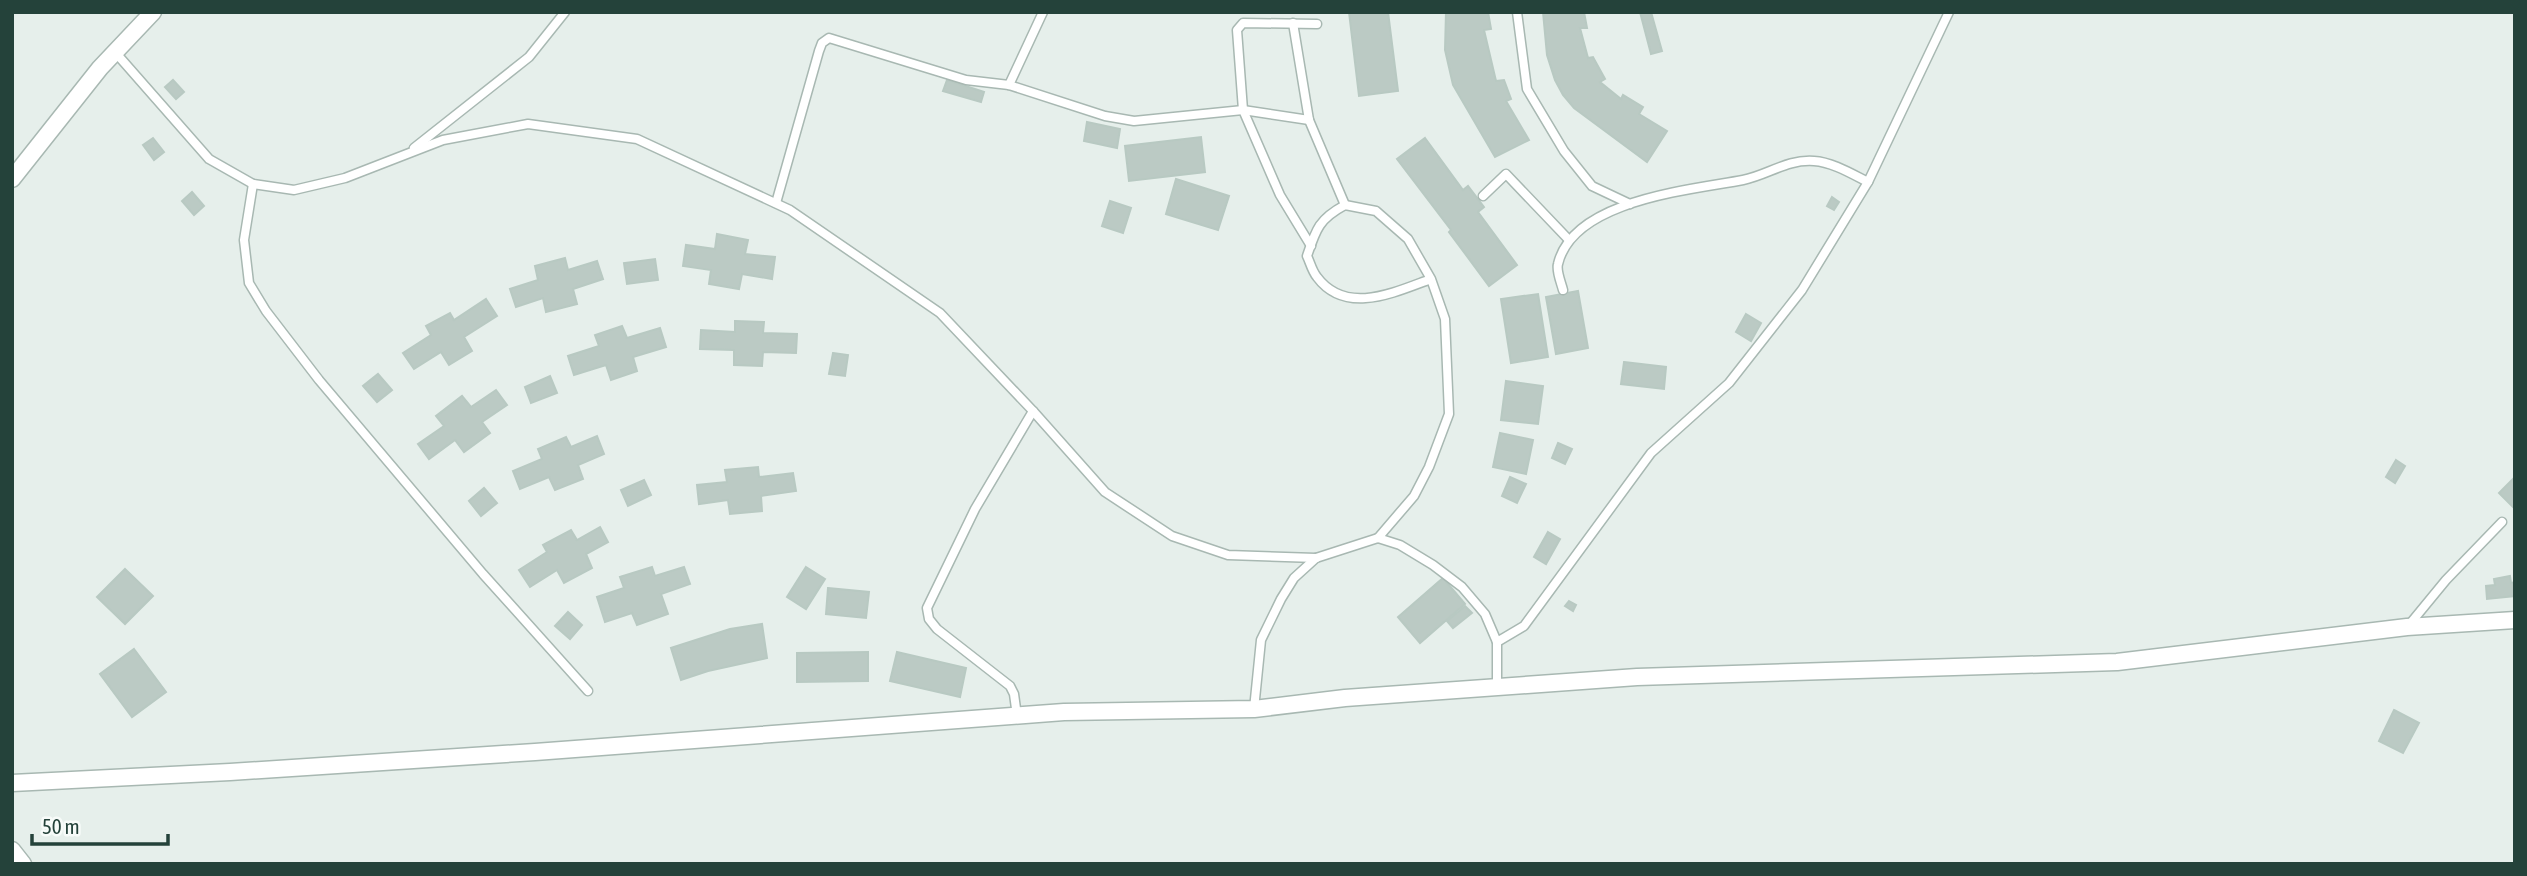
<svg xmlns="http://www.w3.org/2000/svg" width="2527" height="876" viewBox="0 0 2527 876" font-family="'Asap Condensed',sans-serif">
	<rect width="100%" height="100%" fill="#e6efeb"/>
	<g fill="#bbcac4" stroke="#b8c9c2" stroke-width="2">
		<polygon points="1349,12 1388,12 1398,91 1359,96"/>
		<polygon points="1446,12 1488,12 1491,29 1484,30 1496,81 1504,80 1511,99 1506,101 1529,140 1495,157 1453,85 1445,50"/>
		<polygon points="1543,12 1584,12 1587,28 1580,28 1588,58 1593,57 1605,79 1600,82 1621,99 1623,95 1643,107 1639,114 1667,131 1647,162 1574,108 1563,95 1555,80 1547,55"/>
		<polygon points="1640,12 1651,12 1662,51 1651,54"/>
		<polygon points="173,80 184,92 176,99 165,87"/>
		<polygon points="947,80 984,92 981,102 943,91"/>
		<polygon points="1087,122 1120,129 1117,148 1084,141"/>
		<polygon points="1201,137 1205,172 1129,181 1125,146"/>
		<polygon points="153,138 164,152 154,160 143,145"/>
		<polygon points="1425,138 1463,190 1468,186 1484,207 1478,212 1517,265 1489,286 1449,232 1451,230 1397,159"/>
		<polygon points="1176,179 1229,196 1218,230 1166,214"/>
		<polygon points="192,192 204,206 194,215 182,201"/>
		<polygon points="1832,197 1839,202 1834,210 1827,206"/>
		<polygon points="1110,201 1131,208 1123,233 1102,226"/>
		<polygon points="717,234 748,240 745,254 775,257 772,279 742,274 739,289 709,284 711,270 683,266 686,245 715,249"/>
		<polygon points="565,258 568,270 597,261 603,279 573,289 577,304 546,312 543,298 516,307 510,289 538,280 535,266"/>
		<polygon points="655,259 658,280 627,284 624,263"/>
		<polygon points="1578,291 1588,348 1556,354 1546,297"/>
		<polygon points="1538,294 1548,357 1511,363 1501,299"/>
		<polygon points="486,299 497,316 464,337 472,351 449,365 441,352 414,369 403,353 431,335 426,326 450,313 454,320"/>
		<polygon points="1746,314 1761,323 1751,341 1736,332"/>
		<polygon points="735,321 764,322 763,333 797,334 796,353 763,352 762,366 734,365 734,350 700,349 701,330 735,332"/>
		<polygon points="622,326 627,338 660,328 666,347 633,357 637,371 611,380 606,365 574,375 568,356 599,346 595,335"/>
		<polygon points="833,353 848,355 845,376 829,374"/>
		<polygon points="1624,362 1666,367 1664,389 1621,384"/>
		<polygon points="378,374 392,390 377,402 363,386"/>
		<polygon points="550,376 557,393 531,403 525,387"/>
		<polygon points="1506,381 1543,386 1538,424 1501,420"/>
		<polygon points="496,390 507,405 482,422 490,433 464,452 455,440 429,459 418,444 444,426 436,416 462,396 471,407"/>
		<polygon points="1500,433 1533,440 1526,474 1493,467"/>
		<polygon points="597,436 604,454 578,465 583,479 555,490 549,477 520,489 513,471 542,459 538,449 566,437 571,447"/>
		<polygon points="1558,443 1572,449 1565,464 1552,458"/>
		<polygon points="2396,460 2405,466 2395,483 2386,477"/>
		<polygon points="758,467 759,477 793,473 796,491 761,496 762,511 730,514 728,500 699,504 697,485 727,482 725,470"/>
		<polygon points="1510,477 1526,484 1517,503 1502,496"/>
		<polygon points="2515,477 2515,509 2499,493"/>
		<polygon points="644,480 651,495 628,506 621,490"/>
		<polygon points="484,488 497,503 481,516 469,501"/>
		<polygon points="600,527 608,542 586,554 592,568 564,583 557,570 530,587 519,570 547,552 543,545 571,530 577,540"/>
		<polygon points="1548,532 1560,539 1546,564 1534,557"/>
		<polygon points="652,567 655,576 684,567 690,584 661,594 668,614 637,625 632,613 605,622 597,597 624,588 620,577"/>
		<polygon points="806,567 825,579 806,609 787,597"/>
		<polygon points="125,569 153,596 125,624 97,597"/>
		<polygon points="2510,576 2511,583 2515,582 2515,596 2487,599 2486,586 2495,585 2494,579"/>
		<polygon points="1443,578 1465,604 1420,643 1398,617"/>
		<polygon points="828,588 869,592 866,618 826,614"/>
		<polygon points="1569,601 1576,605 1573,611 1565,606"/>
		<polygon points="1465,606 1472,613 1453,628 1447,621"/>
		<polygon points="568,612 582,625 570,639 555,626"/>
		<polygon points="762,624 767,658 708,671 681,680 671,648 730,629"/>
		<polygon points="134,649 166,692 132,717 100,674"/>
		<polygon points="868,652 868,681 797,682 797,653"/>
		<polygon points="897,652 966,668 960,697 890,681"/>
		<polygon points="2394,710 2419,723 2403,753 2379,741"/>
	</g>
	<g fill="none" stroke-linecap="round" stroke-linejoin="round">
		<defs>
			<g id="service">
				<polyline points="1517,12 1527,89 1564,151 1592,186 1630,204"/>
				<polyline points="1293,23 1309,120 1345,205"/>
				<polyline points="115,52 209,159 253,184 294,190 345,178 443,140 528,124 637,139 790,210 940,313 1033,411 1105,492 1172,536 1228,555 1316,558"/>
				<polyline points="1009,85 1043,12"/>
				<polyline points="414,148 529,57 565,12"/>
				<polyline points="1868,182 1949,12"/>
				<polyline points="253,184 244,240 249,283 266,311 319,380 483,574 588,691"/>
				<polyline points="1483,196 1506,174 1569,240"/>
				<polyline points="776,203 819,51 822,43 829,38 966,80 1009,85 1105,116 1134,121 1243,110 1309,120"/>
				<polyline points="1311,246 1280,195 1243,110 1237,30 1243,23 1317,24"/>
				<path d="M1378,538l36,-42 15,-29 20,-53 -4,-95 -14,-40 -23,-40 -32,-28 -31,-6c-26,14 -29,24 -38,51 3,6 5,15 10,21 29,39 78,15 114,2"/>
				<polyline points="2409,625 2446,580 2502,522"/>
				<path d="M1497,642l27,-16 127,-173 78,-70 73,-93 66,-108c-16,-8 -36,-20 -54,-21 -27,-2 -46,14 -71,19 -53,10 -170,20 -185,84 -2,7 3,18 5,26"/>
				<polyline points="1254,709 1261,640 1281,599 1294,578 1316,558 1378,538 1400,545 1433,565 1462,587 1485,614 1497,642 1497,688"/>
				<polyline points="1017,716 1014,694 1010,686 937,629 929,619 927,608 975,509 1033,411"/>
			</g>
			<g id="minor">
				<polyline points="12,179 100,68 153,12"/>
				<polyline points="12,783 230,772 535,752 1064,712 1254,709 1345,698 1637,677 2117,662 2407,627 2515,620"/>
				<polyline points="12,850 23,864"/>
			</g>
		</defs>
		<use href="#service" stroke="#a8b8b2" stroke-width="11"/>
		<use href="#minor" stroke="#a8b8b2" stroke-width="19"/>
		<use href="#service" stroke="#fff" stroke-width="8"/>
		<use href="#minor" stroke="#fff" stroke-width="16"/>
	</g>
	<rect width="2527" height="876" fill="none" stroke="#24423a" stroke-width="28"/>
	<path d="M32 834v10h136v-10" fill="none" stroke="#24423a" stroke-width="3.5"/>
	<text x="42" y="834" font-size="21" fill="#24423a" stroke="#f7fbf9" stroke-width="5" paint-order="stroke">50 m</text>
</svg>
